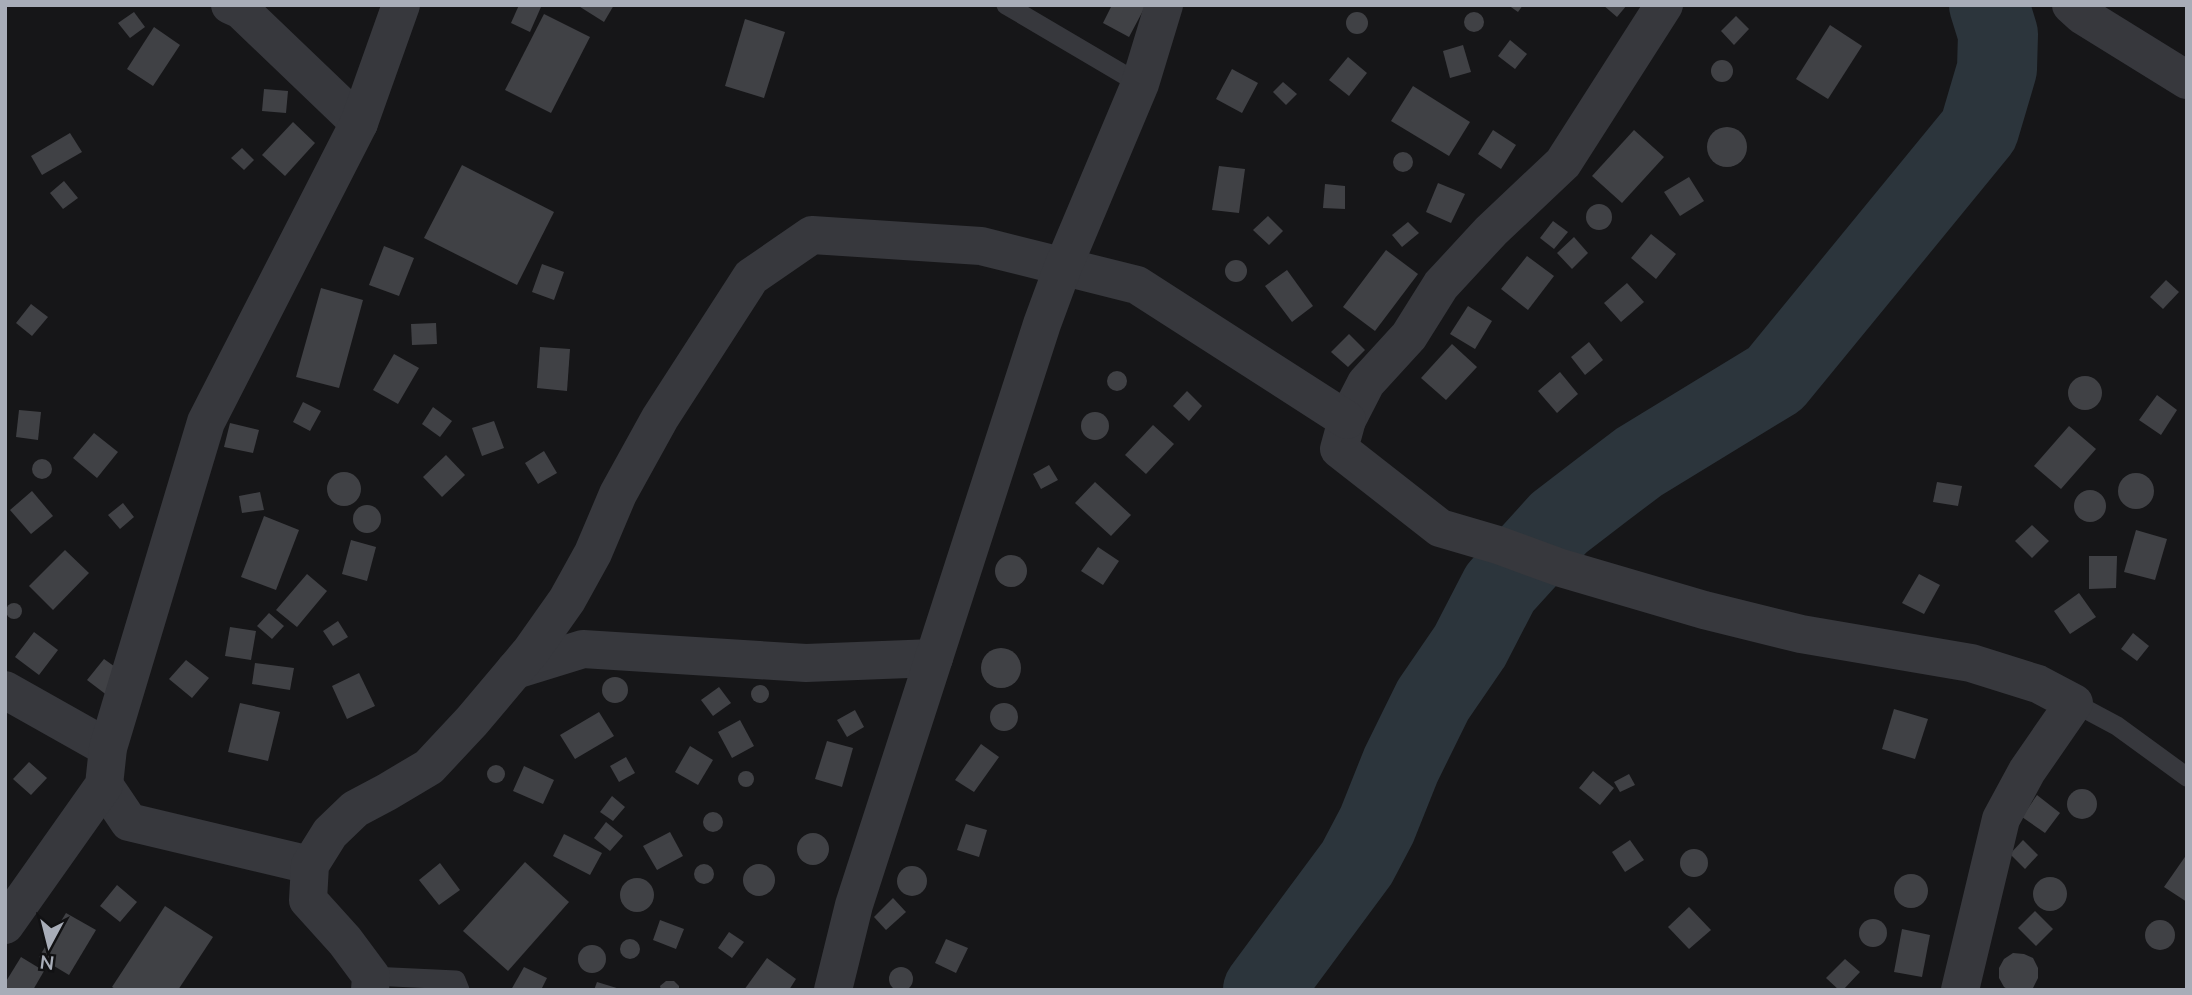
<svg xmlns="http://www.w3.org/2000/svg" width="2192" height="995" viewBox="0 0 2192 995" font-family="Mulish,sans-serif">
	<rect width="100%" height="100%" fill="#161618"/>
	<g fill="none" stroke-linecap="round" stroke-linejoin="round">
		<polyline stroke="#2c353c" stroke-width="80" points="1263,990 1357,863 1377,825 1401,765 1433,700 1470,646 1500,588 1559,523 1602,490 1639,462 1775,379 1979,130 1997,69 1998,34 1989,5"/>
	</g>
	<g fill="#404145">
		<polygon points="519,5 537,5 541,7 530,32 511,23"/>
		<polygon points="577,5 614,5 604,22"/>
		<polygon points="1112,5 1146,5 1129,37 1103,23"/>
		<polygon points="1508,5 1523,5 1518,12"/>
		<polygon points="1603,5 1627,5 1617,17"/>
		<circle cx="1474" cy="22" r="10"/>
		<polygon points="134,12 145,27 130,38 118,23"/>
		<circle cx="1357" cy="23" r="11"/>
		<polygon points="544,14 590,37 551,113 505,90"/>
		<polygon points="1736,16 1749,29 1734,45 1721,31"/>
		<polygon points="745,19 785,32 764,98 725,86"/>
		<polygon points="1830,25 1862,46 1828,99 1796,79"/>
		<polygon points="154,27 180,45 153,86 127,69"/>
		<polygon points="1510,40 1527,54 1515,69 1498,56"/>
		<polygon points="1463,45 1471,72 1450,78 1443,51"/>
		<polygon points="1348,57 1367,73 1349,96 1329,80"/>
		<circle cx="1722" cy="71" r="11"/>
		<polygon points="1232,69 1258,83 1242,113 1216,99"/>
		<polygon points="1283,82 1297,94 1286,105 1273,92"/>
		<polygon points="1413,86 1470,122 1449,156 1391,121"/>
		<polygon points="264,89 288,91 286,113 262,111"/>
		<polygon points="293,122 315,143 285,176 262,155"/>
		<circle cx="1727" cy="147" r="20"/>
		<polygon points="1493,130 1516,145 1501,169 1478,154"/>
		<polygon points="1634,130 1664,157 1622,203 1592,176"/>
		<polygon points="70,133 82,152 42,175 31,156"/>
		<polygon points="242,148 254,160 244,170 231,158"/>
		<circle cx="1403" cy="162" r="10"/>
		<polygon points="462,165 554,212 517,285 424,238"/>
		<polygon points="1219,166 1245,169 1239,213 1212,210"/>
		<polygon points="1689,177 1704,201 1680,216 1664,192"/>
		<polygon points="64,181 78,198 63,209 50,193"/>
		<polygon points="1438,183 1465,194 1451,223 1426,212"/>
		<polygon points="1325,184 1345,186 1345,209 1323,208"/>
		<circle cx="1599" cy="217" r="13"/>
		<polygon points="1268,216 1283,231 1269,245 1253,230"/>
		<polygon points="1553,221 1568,232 1554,249 1540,238"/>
		<polygon points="1408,222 1419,233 1402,247 1392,235"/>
		<polygon points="1651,234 1676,254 1656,279 1631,258"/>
		<polygon points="1574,237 1588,253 1572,269 1557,253"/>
		<polygon points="384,246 414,258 399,296 369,285"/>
		<polygon points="1386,250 1418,274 1375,331 1343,307"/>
		<polygon points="1527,256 1554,276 1528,310 1501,289"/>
		<circle cx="1236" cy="271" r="11"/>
		<polygon points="542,264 564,272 554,300 532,292"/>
		<polygon points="1287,270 1313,306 1292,322 1265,286"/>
		<polygon points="2166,280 2179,292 2163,309 2150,297"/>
		<polygon points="1627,283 1644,302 1621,322 1604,303"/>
		<polygon points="321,288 363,300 339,388 296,377"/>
		<polygon points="31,304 48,317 32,336 16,323"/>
		<polygon points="1468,306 1492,321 1475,349 1450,334"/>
		<polygon points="436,323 437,344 412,345 411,324"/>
		<polygon points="1349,334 1365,350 1348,367 1331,352"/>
		<polygon points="1589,342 1603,360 1585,375 1571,357"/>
		<polygon points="1452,344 1477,367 1446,400 1421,378"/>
		<polygon points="540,347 570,349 567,391 537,388"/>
		<polygon points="394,354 419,368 398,404 373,390"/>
		<circle cx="1117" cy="381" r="10"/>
		<polygon points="1560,372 1578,394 1557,413 1538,391"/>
		<circle cx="2085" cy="393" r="17"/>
		<polygon points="1187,391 1202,406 1189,421 1173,406"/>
		<polygon points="2157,395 2177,410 2161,435 2139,420"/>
		<polygon points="303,402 321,411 310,431 293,422"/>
		<polygon points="433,407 452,421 440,437 422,424"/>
		<polygon points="19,410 41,412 38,440 16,437"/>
		<circle cx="1095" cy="426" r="14"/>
		<polygon points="494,421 504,448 482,456 472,428"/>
		<polygon points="230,423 259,430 253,453 224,447"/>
		<polygon points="1153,425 1174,444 1146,474 1125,455"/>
		<polygon points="2069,426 2096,449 2061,489 2034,466"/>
		<polygon points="94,433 118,452 97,478 73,458"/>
		<polygon points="544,451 557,473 538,484 525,463"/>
		<polygon points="446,455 465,475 442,497 423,477"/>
		<circle cx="42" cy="469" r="10"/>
		<polygon points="1049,465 1058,480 1041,489 1033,474"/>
		<circle cx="344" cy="489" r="17"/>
		<circle cx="2136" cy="491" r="18"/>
		<polygon points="1095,482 1131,515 1111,536 1075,503"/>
		<polygon points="1937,482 1962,486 1958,506 1933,502"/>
		<circle cx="2090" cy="506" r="16"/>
		<polygon points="32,491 53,516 31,534 10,510"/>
		<polygon points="260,492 264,510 242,513 239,496"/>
		<polygon points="123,503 134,517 120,529 108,515"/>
		<circle cx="367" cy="519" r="14"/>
		<polygon points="264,516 299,530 276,590 241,577"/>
		<polygon points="2032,525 2049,541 2032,558 2015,541"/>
		<polygon points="2136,530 2167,539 2155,580 2124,572"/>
		<polygon points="351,540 376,547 367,581 342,574"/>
		<polygon points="1098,547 1119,561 1103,585 1081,571"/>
		<polygon points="65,550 89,573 53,610 29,586"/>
		<circle cx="1011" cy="571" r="16"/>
		<polygon points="2089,556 2117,556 2116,588 2089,589"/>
		<polygon points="307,574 327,591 297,627 276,610"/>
		<polygon points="1919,574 1940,585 1924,614 1902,603"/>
		<polygon points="2079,593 2096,617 2070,634 2054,611"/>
		<circle cx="14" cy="611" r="8"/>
		<polygon points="269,613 284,626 272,639 257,626"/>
		<polygon points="338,621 348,637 333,646 323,631"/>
		<polygon points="230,627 256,631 251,660 225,656"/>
		<polygon points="34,632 58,650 39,675 15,657"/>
		<polygon points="2133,633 2149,646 2137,661 2121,649"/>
		<circle cx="1001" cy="668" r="20"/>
		<polygon points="104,659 125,674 108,696 87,680"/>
		<polygon points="186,660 209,678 192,698 169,679"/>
		<polygon points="255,663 294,668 290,690 252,684"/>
		<polygon points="359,673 375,706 347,719 332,686"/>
		<circle cx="615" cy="690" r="13"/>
		<circle cx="760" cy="694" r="9"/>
		<polygon points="719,687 731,703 713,716 701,700"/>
		<polygon points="240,703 280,712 268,761 228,752"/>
		<circle cx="1004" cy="717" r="14"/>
		<polygon points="1894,709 1928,719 1915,759 1882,749"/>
		<polygon points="855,710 864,727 847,737 837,720"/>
		<polygon points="599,712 614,736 575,759 560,735"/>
		<polygon points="740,720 754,746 732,758 718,732"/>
		<polygon points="827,741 853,748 842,787 815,779"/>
		<polygon points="981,744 999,757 974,792 955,780"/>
		<polygon points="690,746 713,760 698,785 675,772"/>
		<polygon points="626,757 635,773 619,782 610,766"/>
		<polygon points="29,762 47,778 31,795 13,779"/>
		<circle cx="496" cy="774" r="9"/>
		<polygon points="524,766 554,780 543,804 513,791"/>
		<circle cx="746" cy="779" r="8"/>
		<polygon points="1593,771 1614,788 1600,805 1579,788"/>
		<polygon points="1629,774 1635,785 1620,792 1614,782"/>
		<circle cx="2082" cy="804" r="15"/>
		<polygon points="2037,795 2060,813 2045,833 2022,817"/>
		<polygon points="612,796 625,807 613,821 600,812"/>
		<circle cx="713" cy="822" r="10"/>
		<polygon points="606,822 623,836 610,851 594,838"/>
		<polygon points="966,824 987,830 979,857 957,850"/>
		<polygon points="670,832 683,856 657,870 643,846"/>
		<circle cx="813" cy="849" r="16"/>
		<polygon points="564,834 602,853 590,875 553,856"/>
		<polygon points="1630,840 1644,860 1625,872 1612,852"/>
		<polygon points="2023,840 2038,855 2025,869 2010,854"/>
		<circle cx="1694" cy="863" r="14"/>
		<polygon points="2187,854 2187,902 2164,887"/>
		<polygon points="525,862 569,902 508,971 463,931"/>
		<polygon points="440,863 460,890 439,905 419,880"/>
		<circle cx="759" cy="880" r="16"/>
		<circle cx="704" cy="874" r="10"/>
		<circle cx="912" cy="881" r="15"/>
		<circle cx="1911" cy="891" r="17"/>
		<circle cx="2050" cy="894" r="17"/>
		<circle cx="637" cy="895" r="17"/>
		<polygon points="117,885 137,902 120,922 100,906"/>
		<polygon points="893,898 906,912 886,930 874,917"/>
		<polygon points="165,906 213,937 178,990 117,990 112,987"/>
		<polygon points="1689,907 1711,930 1689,949 1668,927"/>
		<polygon points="2035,911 2053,929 2036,946 2018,928"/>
		<polygon points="66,913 96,930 69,975 39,957"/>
		<circle cx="1873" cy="933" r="14"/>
		<circle cx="2160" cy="935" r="15"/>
		<polygon points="660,920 684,929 676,949 653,940"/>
		<polygon points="1902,929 1930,935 1922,977 1894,972"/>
		<polygon points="729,932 744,942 732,958 718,948"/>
		<polygon points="946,939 968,948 956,973 935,963"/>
		<circle cx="630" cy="949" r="10"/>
		<circle cx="592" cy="959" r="14"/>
		<polygon points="2013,953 2024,954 2033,958 2038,968 2038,978 2033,988 2029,990 2009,990 2004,987 1999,978 1999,968 2004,959"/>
		<polygon points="21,957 44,971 33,990 5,990 5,983"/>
		<polygon points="767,958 796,979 789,990 744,990"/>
		<polygon points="1845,959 1860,972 1843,990 1839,990 1826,978"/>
		<circle cx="901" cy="979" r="12"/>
		<polygon points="524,967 547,978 541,990 511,990"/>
		<polygon points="666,981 674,981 679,986 679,990 661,990 660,986"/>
		<polygon points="597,982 620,989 620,990 594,990"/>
	</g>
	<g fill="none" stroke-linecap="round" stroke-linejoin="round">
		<g stroke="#37383d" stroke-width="19">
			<polyline points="1006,5 1140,84"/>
			<polyline points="2074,703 2117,726 2187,777"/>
			<polyline points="371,976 456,980 460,990"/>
		</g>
		<g stroke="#37383d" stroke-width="38">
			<polyline points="230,5 241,10 359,123"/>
			<polyline points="1664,5 1563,163 1491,231 1441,285 1409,336 1366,383 1347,420 1339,449 1440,528 1498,545 1561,568 1704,610 1801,634 1971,663 2038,684 2074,703 2027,771 2001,819 1960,990"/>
			<polyline points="2071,5 2082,15 2187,80"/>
			<polyline points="515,670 583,649 806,663 934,658"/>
			<polyline points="5,690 108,748"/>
			<polyline points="104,785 129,822 310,865"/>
			<polyline points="5,925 104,785 108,748 206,422 359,123 401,5"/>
			<polyline points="370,990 371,976 345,941 308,900 310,865 330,833 355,809 387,792 429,767 472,721 531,651 567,600 593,553 618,494 660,418 751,277 812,235 981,246 1137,285 1347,420"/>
			<polyline points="833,990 854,905 1042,324 1063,267 1140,84 1164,5"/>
		</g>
	</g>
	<rect width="2192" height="995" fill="none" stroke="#a8adb8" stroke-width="14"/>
	<g transform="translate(49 946) rotate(187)" stroke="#111113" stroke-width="5" paint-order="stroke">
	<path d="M0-5L12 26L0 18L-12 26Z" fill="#a8adb8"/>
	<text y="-10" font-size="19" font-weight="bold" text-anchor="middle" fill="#a8adb8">N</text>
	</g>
</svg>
